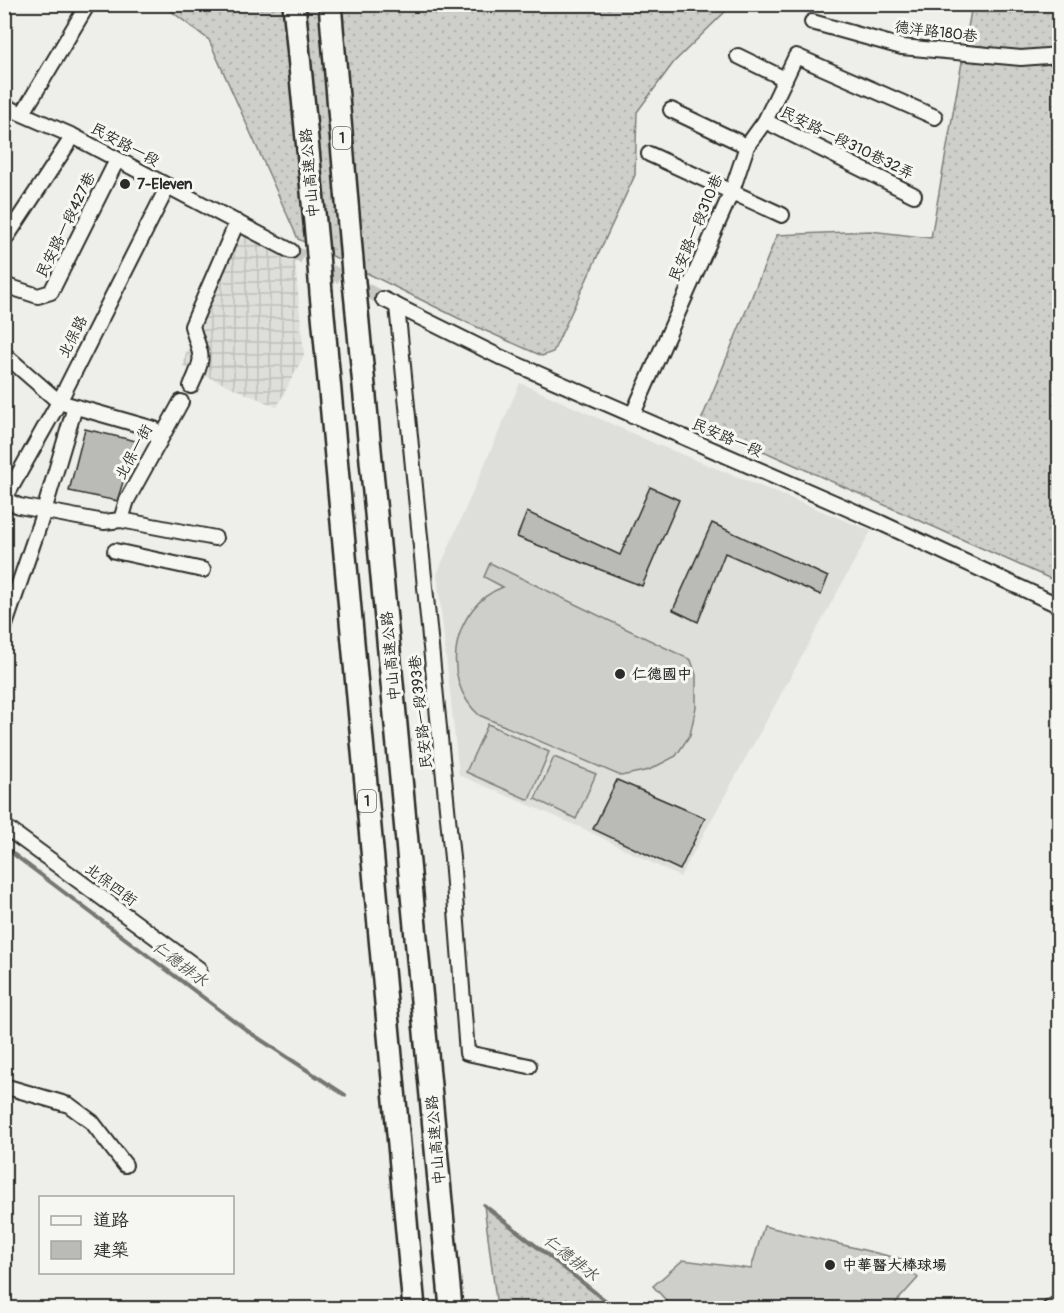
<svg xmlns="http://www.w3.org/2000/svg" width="1064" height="1313" viewBox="0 0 1064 1313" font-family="Pangolin,'LXGW WenKai TC',sans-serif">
	<defs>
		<pattern id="industrial-grid" width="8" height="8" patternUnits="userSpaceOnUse" patternTransform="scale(1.5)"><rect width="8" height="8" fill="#dededb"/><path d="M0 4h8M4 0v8" fill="none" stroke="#bfbfbc"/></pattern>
		<pattern id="grass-dots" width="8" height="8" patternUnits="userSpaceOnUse" patternTransform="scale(1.5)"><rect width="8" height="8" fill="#cececa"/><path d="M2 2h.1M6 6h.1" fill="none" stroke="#b1b1ae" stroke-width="1.8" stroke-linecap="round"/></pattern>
	</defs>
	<rect width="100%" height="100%" fill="#eeeeea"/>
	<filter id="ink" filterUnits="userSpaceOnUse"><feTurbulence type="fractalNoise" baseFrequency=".0167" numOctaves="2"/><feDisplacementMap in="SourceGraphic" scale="12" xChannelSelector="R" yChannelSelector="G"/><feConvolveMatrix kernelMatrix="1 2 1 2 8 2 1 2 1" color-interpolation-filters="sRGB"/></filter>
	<g filter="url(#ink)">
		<polygon fill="#dededb" points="520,383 656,444 871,531 680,877 582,828 459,775 437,574"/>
		<polygon fill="url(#industrial-grid)" points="248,232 295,262 304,355 277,407 183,366 186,353 228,252"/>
		<g fill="url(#grass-dots)" stroke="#7c7c7a" stroke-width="1.5">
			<polygon points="175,4 732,5 674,62 637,112 635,175 553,352 542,356 468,323 298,239 209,40 171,11"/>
			<polygon points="972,5 1059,5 1060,547 1051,579 700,423 777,235 870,231 931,238"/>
			<polygon points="484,1205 615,1308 497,1308"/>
		</g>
		<g fill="#cececa" stroke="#7c7c7a" stroke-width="1.5">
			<path d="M490,563l201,97 5,15v32l-6,28 -14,21 -27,14 -28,6 -142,-61c-40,-36 -27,-109 24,-128l-19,-10z"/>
			<polygon points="488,724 549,752 529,800 466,772"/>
			<polygon points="554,757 596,774 576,819 535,799"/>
			<polygon points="764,1226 901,1259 918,1278 891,1308 673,1308 653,1286 683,1260 751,1269"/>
		</g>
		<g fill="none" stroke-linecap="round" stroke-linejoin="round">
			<g stroke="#757573" stroke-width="4">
				<polyline points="4,847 249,1032 345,1095"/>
				<polyline points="484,1205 615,1308"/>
			</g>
		</g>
		<g fill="#babab7" stroke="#2b2b2b" stroke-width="1.5">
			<polygon points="85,429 136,441 117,501 69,491"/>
			<polygon points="650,487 679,500 642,586 517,537 527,512 620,555"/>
			<polygon points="712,523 828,577 821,595 725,553 698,622 673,610"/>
			<polygon points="617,780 705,818 680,870 593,829"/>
		</g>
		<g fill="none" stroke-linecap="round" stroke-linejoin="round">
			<polyline stroke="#c7c7c4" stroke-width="14" stroke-dasharray="14 7" stroke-linecap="butt" points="291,251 383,299"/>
			<defs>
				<g id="minor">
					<polyline points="812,22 902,47 1021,58 1060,55"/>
					<polyline points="738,56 785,79"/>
					<polyline points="4,106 73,136 291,251"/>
					<polyline points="671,110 747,146"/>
					<polyline points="23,113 88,4"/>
					<polyline points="765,121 914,195"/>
					<polyline points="649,154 782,215"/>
					<polyline points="4,241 73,136"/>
					<polyline points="4,285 38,296 51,292 117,160"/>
					<polyline points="383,299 502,358 881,523 1060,606"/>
					<polyline points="397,306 452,858 467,1053 529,1066"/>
					<polyline points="4,354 59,402 154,429 159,442"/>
					<path d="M191,386c15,-32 10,-28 1,-60l45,-104"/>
					<polyline points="632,416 732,191 747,146 765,121 796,56 935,117"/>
					<polyline points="4,500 59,402 168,186"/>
					<polyline points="6,500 19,506 104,522 121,520 215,538"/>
					<polyline points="121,520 127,500 181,402"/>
					<polyline points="115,551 203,570"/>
					<polyline points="4,628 44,511 75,407"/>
					<polyline points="4,826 199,969"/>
					<polyline points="4,1086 69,1105 92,1122 125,1165"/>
					<polyline points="1050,1308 1060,1302"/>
				</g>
				<g id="highway">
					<polyline points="294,4 318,254"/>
					<polyline points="330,4 353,272"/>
					<polyline points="321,293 414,1308"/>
					<polyline points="357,312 451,1308"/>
				</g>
			</defs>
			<use href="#minor" stroke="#2b2b2b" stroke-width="18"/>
			<use href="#highway" stroke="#2b2b2b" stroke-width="26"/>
			<use href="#minor" stroke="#f6f6f2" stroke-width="14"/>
			<use href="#highway" stroke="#f6f6f2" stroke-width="21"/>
			<defs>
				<g id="highway-bridge">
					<polyline points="318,254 321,293"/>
					<polyline points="353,272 357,312"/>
				</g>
			</defs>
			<use href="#highway-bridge" stroke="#2b2b2b" stroke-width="26" stroke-linecap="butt"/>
			<use href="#highway-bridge" stroke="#f6f6f2" stroke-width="21"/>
		</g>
	</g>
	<g fill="#2b2b2b" stroke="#f6f6f2" stroke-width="2">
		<circle cx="125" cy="184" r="6"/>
		<circle cx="620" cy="674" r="6"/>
		<circle cx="830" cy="1265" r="6"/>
	</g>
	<g text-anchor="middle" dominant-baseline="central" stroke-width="6" stroke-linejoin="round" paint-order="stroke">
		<g fill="#f6f6f2" stroke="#686867" stroke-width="1.5">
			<rect x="333" y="127" width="18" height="22" rx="4.5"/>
			<rect x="358" y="790" width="18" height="22" rx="4.5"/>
		</g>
		<g font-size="14" font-weight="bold" fill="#2b2b2b">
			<text x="342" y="138">1</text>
			<text x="367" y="801">1</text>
		</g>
		<g font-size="15" fill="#2b2b2b" stroke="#f6f6f2">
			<text transform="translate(936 32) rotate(7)">德洋路180巷</text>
			<text transform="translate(847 143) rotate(26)">民安路一段310巷32弄</text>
			<text transform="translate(125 145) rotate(28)">民安路一段</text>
			<text transform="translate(310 173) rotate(-95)">中山高速公路</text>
			<text transform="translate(66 225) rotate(-64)">民安路一段427巷</text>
			<text transform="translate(696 228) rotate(-67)">民安路一段310巷</text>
			<text transform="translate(73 337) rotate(-63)">北保路</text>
			<text transform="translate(727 438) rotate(23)">民安路一段</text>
			<text transform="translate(134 452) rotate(-61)">北保一街</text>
			<text transform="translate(391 656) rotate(-95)">中山高速公路</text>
			<text transform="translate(421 712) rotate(-96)">民安路一段393巷</text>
			<text transform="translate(111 885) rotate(37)">北保四街</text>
			<text transform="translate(436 1140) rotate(-95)">中山高速公路</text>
		</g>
		<g font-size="15" font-weight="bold" fill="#2b2b2b" stroke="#f6f6f2" text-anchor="start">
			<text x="137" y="184">7-Eleven</text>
			<text x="632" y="674">仁德國中</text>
			<text x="842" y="1265">中華醫大棒球場</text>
		</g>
		<g font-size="16" font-style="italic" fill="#565655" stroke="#f6f6f2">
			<text transform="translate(180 964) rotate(37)">仁德排水</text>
			<text transform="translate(571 1258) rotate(38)">仁德排水</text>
		</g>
	</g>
	<rect width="1064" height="1313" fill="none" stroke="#f6f6f2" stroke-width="24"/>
	<rect x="12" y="12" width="1040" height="1289" fill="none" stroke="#2b2b2b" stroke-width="2" filter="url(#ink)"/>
	<rect x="39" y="1196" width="195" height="78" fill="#f6f6f2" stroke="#a5a5a2" stroke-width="1.5"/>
	<rect x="51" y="1216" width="30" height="9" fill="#f6f6f2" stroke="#a5a5a2" stroke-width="1.5"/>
	<text x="93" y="1226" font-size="18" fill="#2b2b2b">道路</text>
	<rect x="51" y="1241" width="30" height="18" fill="#babab7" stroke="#a5a5a2" stroke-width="1.5"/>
	<text x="93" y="1256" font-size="18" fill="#2b2b2b">建築</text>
</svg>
